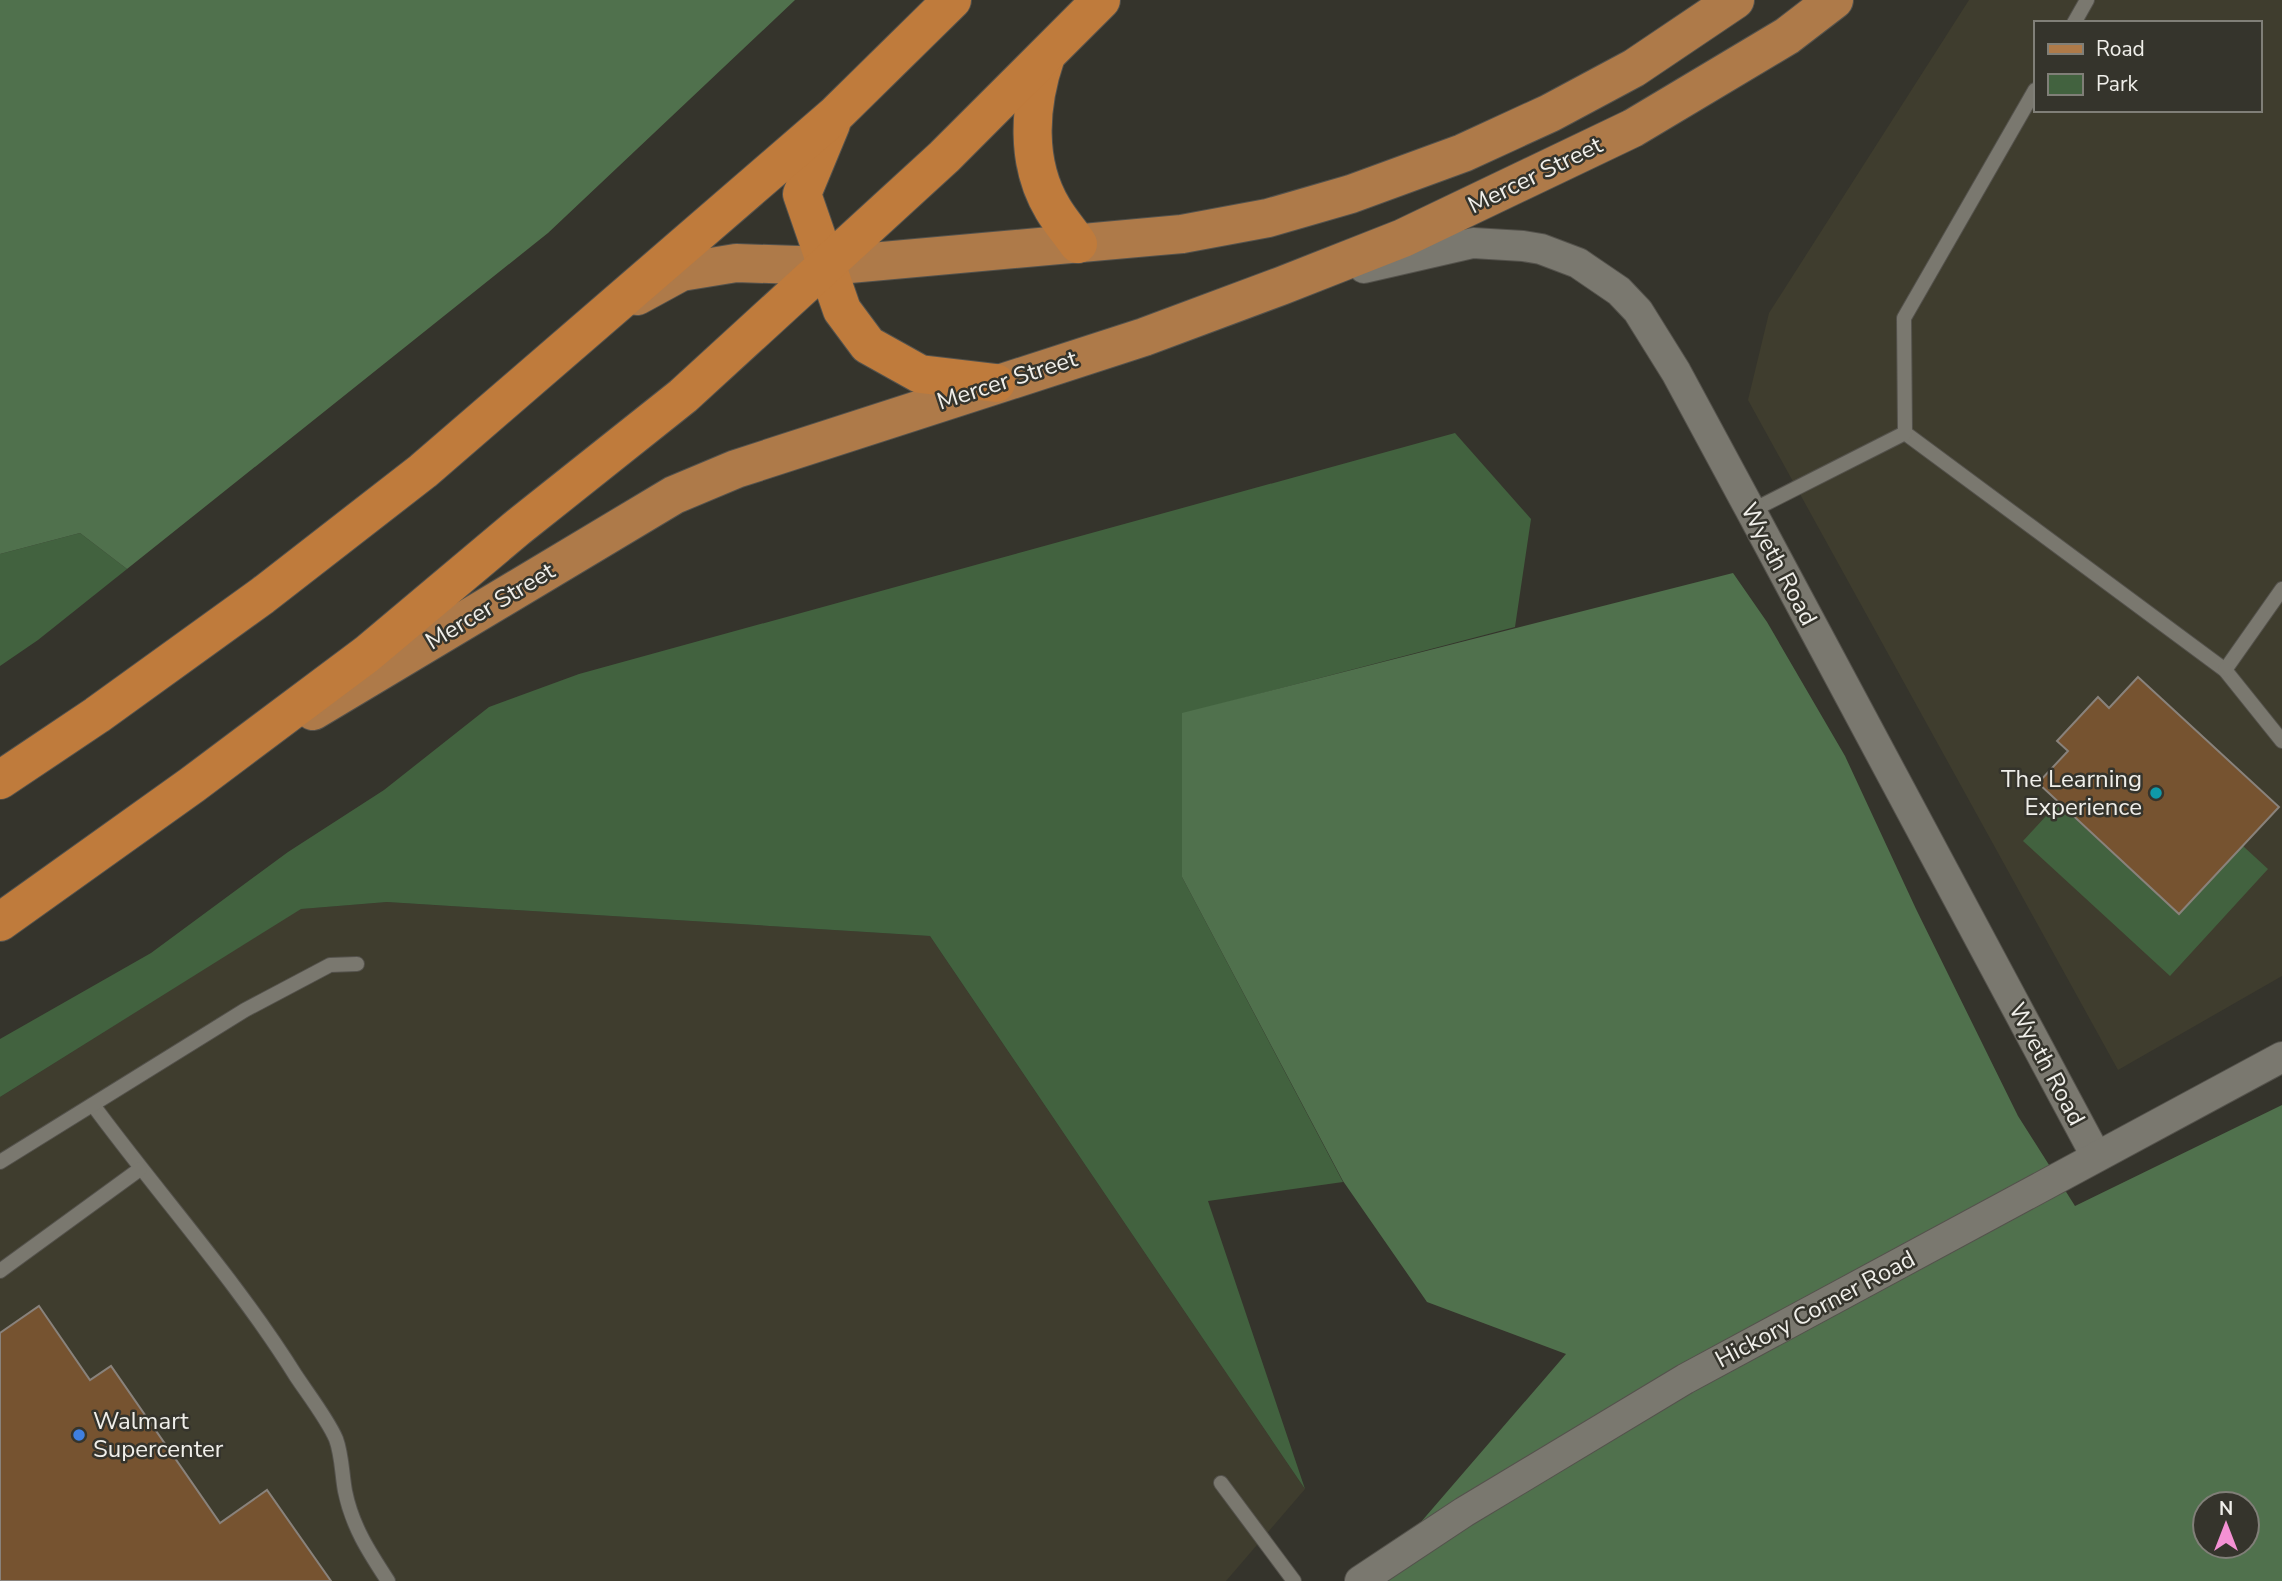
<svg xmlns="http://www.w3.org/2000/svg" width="2282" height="1581" viewBox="0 0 2282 1581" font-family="'Nunito Sans',sans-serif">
	<rect width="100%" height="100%" fill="#35342c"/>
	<g fill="#3f3d2e" fill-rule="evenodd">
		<path d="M1969,0h313v976l-164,94 -370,-670 21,-87zM2035,23h224v87h-224z"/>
		<polygon points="387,902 930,936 1305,1489 1226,1581 0,1581 0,1097 300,909"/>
	</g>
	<g fill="#42623f">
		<polygon points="1455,433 1531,519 1515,627 1182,714 1182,877 1343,1182 1208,1201 1305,1489 930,936 387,902 301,909 0,1097 0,1039 151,953 288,852 384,790 489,707 579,674"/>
		<polygon points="80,533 127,569 38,640 0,666 0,554"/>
		<polygon points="2058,803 2179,914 2243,846 2268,869 2170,976 2023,841"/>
	</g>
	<g fill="#50714d" fill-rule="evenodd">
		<polygon points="0,0 795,0 548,233 127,569 80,533 0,554"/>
		<path d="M1733,573l34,49 78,134 71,153 102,207 57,90 207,-101v476h-912l196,-227 -139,-52 -84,-121 -161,-304v-164zM2205,1504h42v42h-42z"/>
	</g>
	<g fill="#765330" stroke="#89827b" stroke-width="2">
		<polygon points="2138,677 2279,807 2179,914 2038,783 2068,751 2057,741 2098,697 2109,708"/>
		<polygon points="39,1306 90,1380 111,1366 220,1523 267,1490 331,1581 0,1581 0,1333"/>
	</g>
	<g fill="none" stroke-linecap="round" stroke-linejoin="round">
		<defs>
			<g id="service">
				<polyline points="2074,23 2087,0"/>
				<polyline points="1905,433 2225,670 2282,741"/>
				<polyline points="1751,511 1905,433 1904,318 2035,90"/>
				<polyline points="2225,670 2282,589"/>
				<path d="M93,1105c67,91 143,175 203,271 12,18 32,44 40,63 6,16 6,36 9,52 7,35 24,61 43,90"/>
				<polyline points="0,1162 245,1010 330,965 357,964"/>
				<polyline points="0,1271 140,1169"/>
				<polyline points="1221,1483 1294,1581"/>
			</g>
			<g id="minor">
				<polyline points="1364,268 1473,243 1523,246 1541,249 1578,263 1619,291 1638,311 1676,372 1751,511 2096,1156"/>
				<polyline points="1360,1581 1464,1512 1685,1379 2282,1057"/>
			</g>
			<g id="primary">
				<polyline points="637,296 681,272 736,263 827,266 1182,234 1268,218 1351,194 1463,153 1550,113 1634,68 1735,0"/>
				<polyline points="313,711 674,495 736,469 1144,337 1281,286 1403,238 1633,128 1787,36 1834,0"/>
			</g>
			<g id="trunk">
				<path d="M1046,56c-17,49 -21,107 7,153 7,12 17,23 25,35"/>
				<polyline points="831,124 802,194 842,310 868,345 920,374 996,383"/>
				<polyline points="0,780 97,715 262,596 423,471 834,116 952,0"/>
				<polyline points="0,922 192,785 367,654 517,528 683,396 944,157 1101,0"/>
			</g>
		</defs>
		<use href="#service" stroke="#54524c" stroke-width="16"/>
		<use href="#minor" stroke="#54524c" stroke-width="32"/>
		<use href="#primary" stroke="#54524c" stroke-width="40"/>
		<use href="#trunk" stroke="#54524c" stroke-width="40"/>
		<use href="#service" stroke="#7a786f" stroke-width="14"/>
		<use href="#minor" stroke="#7a786f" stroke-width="30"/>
		<use href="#primary" stroke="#ae7a49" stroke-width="38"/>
		<use href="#trunk" stroke="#bf7b3c" stroke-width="38"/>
	</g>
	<circle fill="#0f9aa8" stroke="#35342c" stroke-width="2.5" cx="2156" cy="793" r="7"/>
	<circle fill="#3f7fe0" stroke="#35342c" stroke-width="2.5" cx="79" cy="1435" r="7"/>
	<g text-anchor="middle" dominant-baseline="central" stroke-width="5" stroke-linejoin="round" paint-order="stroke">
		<g font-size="24" fill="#f0efea" stroke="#35342c">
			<text transform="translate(1535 175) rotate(-26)">Mercer Street</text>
			<text transform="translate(1007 380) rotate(-18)">Mercer Street</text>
			<text transform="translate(1779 564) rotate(62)">Wyeth Road</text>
			<text transform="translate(490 606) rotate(-31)">Mercer Street</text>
			<text transform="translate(2047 1064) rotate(62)">Wyeth Road</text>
			<text transform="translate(1815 1309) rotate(-28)">Hickory Corner Road</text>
		</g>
		<g font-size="24" fill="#f0efea" stroke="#35342c" text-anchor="end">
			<text x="2142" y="779">The Learning<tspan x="2142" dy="28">Experience</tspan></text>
			<text x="93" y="1421" text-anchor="start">Walmart<tspan x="93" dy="28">Supercenter</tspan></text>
		</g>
	</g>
	<rect x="2034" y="21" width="228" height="91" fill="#35342c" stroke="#807f78" stroke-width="2"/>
	<rect x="2048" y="44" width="35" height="10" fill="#ae7a49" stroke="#807f78" stroke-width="2"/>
	<text x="2096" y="56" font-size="21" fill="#f0efea">Road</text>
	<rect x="2048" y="74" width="35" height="21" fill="#42623f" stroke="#807f78" stroke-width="2"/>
	<text x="2096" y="91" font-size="21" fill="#f0efea">Park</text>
	<g transform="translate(2226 1525)"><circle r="33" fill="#35342c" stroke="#807f78" stroke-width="2"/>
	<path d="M0-5L12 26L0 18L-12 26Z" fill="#f491d4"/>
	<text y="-10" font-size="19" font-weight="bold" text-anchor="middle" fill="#f0efea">N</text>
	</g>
</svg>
